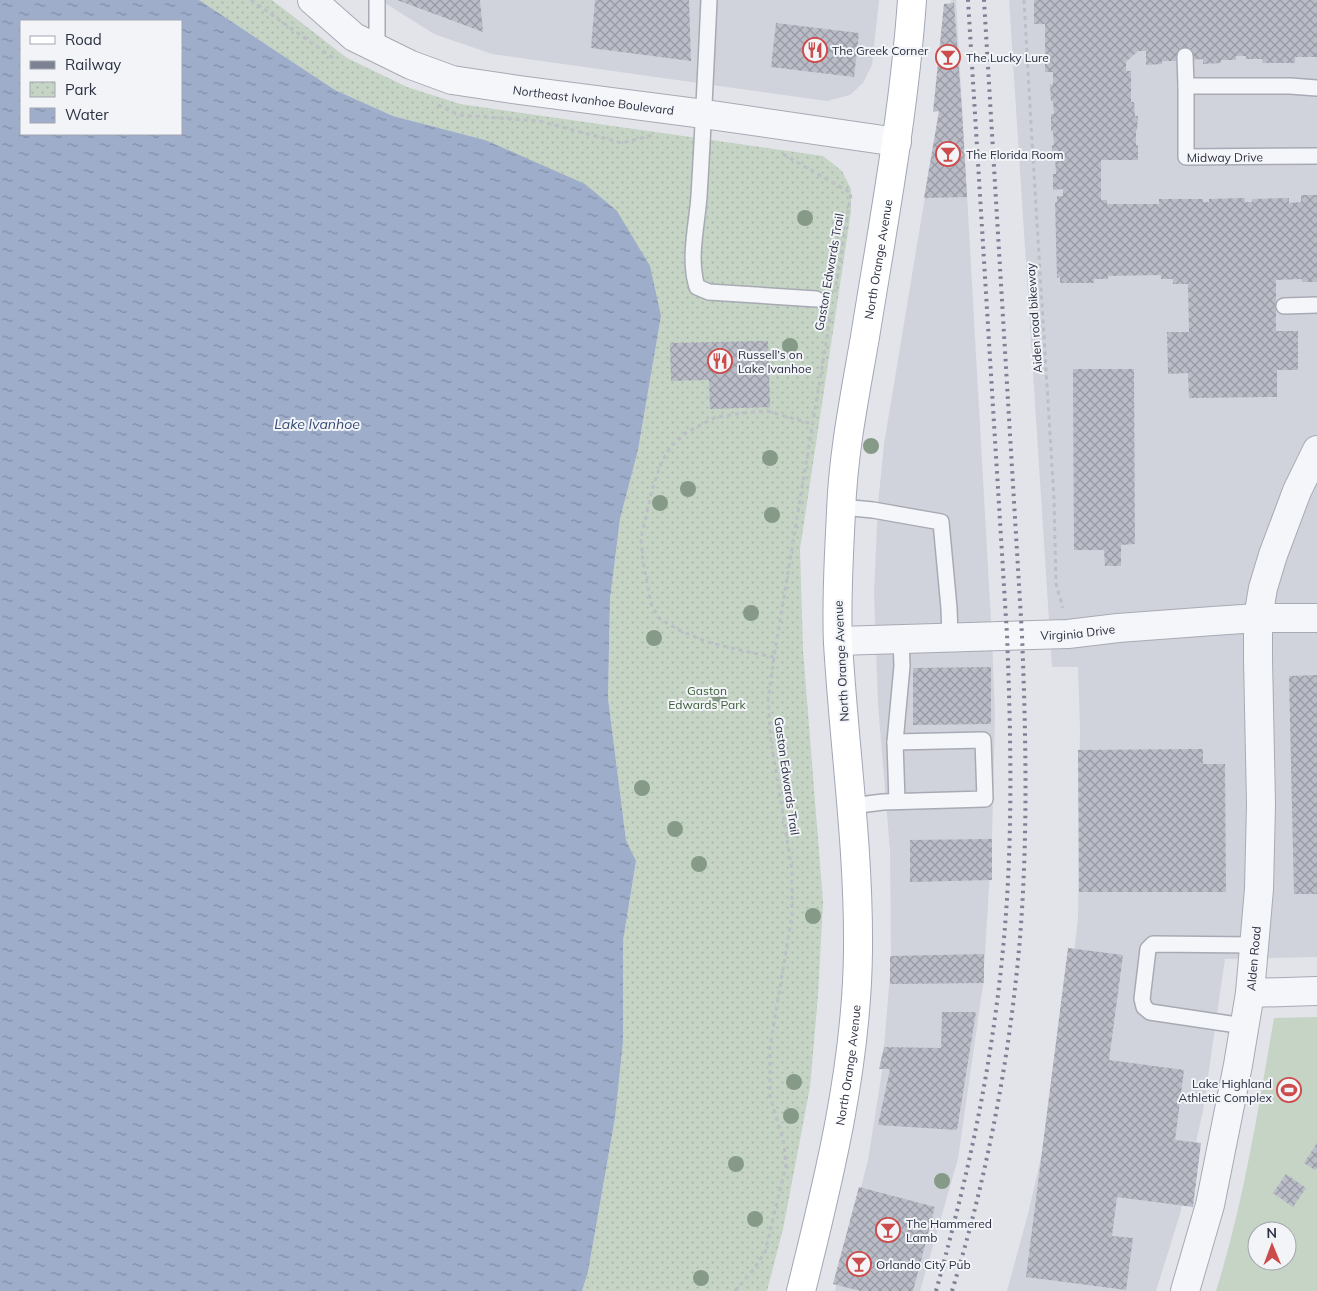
<svg xmlns="http://www.w3.org/2000/svg" width="1317" height="1291" viewBox="0 0 1317 1291" font-family="Mulish,sans-serif">
	<defs>
		<pattern id="park-dots" width="8" height="8" patternUnits="userSpaceOnUse" patternTransform="scale(1.25)"><rect width="8" height="8" fill="#c5d4c4"/><path d="M2 2h.1M6 6h.1" fill="none" stroke="#a9b6aa" stroke-width="1.8" stroke-linecap="round"/></pattern>
		<pattern id="water-ripples" width="26" height="14" patternUnits="userSpaceOnUse" patternTransform="scale(1.25)"><rect width="26" height="14" fill="#9eadca"/><path d="M2 4q2-2 4 0t4 0M15 11q2-2 4 0t4 0" fill="none" stroke="#818da6"/></pattern>
		<pattern id="building-cross-hatch" width="8" height="8" patternUnits="userSpaceOnUse" patternTransform="scale(1.25)"><rect width="8" height="8" fill="#babdc7"/><path d="M0 0l8 8M0 8l8-8" fill="none" stroke="#979aa3"/></pattern>
	</defs>
	<rect width="100%" height="100%" fill="#e2e4ea"/>
	<g fill="#d1d3dc">
		<polygon points="380,0 879,0 872,65 863,83 850,95 827,101 492,54 434,34"/>
		<polygon points="951,0 956,0 992,638 995,715 992,839 983,985 958,1159 920,1291 835,1291 868,1160 882,1072 891,962 890,851 878,704 874,592 878,504 884,444 941,100"/>
		<polygon points="1009,0 1317,0 1317,957 1225,959 1203,1111 1180,1214 1156,1291 1007,1291 1028,1214 1045,1140 1066,1022 1078,918 1080,728 1078,667 1052,667"/>
	</g>
	<path fill="#c5d4c4" fill-rule="evenodd" d="M1317,1017v274h-101c28,-89 42,-181 58,-273zM1257,1231h30v30h-30z"/>
	<polygon fill="url(#park-dots)" points="199,0 272,0 347,58 407,87 460,104 823,156 842,171 851,189 851,212 800,549 803,650 823,902 818,996 810,1087 783,1229 767,1291 582,1291 588,1272 615,1118 623,1042 623,941 636,861 626,840 608,698 610,599 620,519 638,450 661,316 485,140 393,116 335,90"/>
	<path fill="url(#water-ripples)" fill-rule="evenodd" d="M0,0h199l136,90 58,26 92,24 100,44 32,27 33,55 11,50 -23,134 -18,69 -10,80 -2,99 18,142 10,21 -13,80v101l-8,76 -27,154 -6,19h-582zM21,21h160v113h-160z"/>
	<g fill="url(#building-cross-hatch)">
		<polygon points="397,0 480,0 483,32"/>
		<polygon points="595,0 689,0 691,61 591,48"/>
		<polygon points="1034,0 1317,0 1317,57 1295,57 1295,63 1263,63 1262,59 1246,59 1246,56 1236,56 1236,60 1221,60 1221,63 1203,64 1203,59 1189,60 1189,56 1176,56 1176,61 1162,61 1162,64 1146,65 1146,51 1138,51 1126,62 1126,71 1131,71 1131,102 1134,102 1135,116 1138,116 1137,130 1136,130 1136,145 1138,145 1138,160 1101,160 1101,200 1107,200 1107,204 1159,204 1159,199 1203,199 1203,202 1209,202 1209,199 1245,198 1245,202 1252,202 1252,199 1289,198 1289,203 1301,202 1301,195 1317,195 1317,282 1302,282 1302,279 1276,280 1276,331 1298,331 1298,370 1277,370 1277,397 1189,398 1188,373 1168,374 1167,332 1189,332 1188,284 1173,284 1173,279 1161,279 1161,275 1108,276 1108,279 1094,279 1094,283 1060,283 1060,277 1057,278 1055,202 1057,202 1057,196 1063,196 1063,189 1053,190 1053,174 1056,174 1055,159 1052,160 1052,145 1054,145 1053,131 1051,131 1051,114 1054,114 1053,101 1051,101 1050,84 1053,85 1053,72 1045,72 1045,24 1034,24"/>
		<polygon points="954,3 962,111 967,197 924,198 939,111 933,112 944,4"/>
		<polygon points="776,23 859,33 854,77 771,67"/>
		<polygon points="768,341 770,407 710,409 709,380 671,381 670,343"/>
		<polygon points="1073,369 1134,369 1135,544 1121,545 1121,566 1105,566 1104,550 1074,550"/>
		<polygon points="991,667 991,724 913,725 913,668"/>
		<polygon points="1317,675 1317,894 1294,894 1289,676"/>
		<polygon points="1203,749 1203,764 1225,764 1226,892 1079,892 1078,750"/>
		<polygon points="992,839 992,880 910,882 910,840"/>
		<polygon points="1068,948 1123,955 1109,1060 1184,1070 1175,1140 1201,1143 1193,1207 1117,1197 1112,1236 1133,1238 1126,1290 1026,1277"/>
		<polygon points="984,954 984,983 890,984 890,956"/>
		<polygon points="942,1012 976,1012 957,1130 878,1125 890,1069 879,1069 884,1047 941,1048"/>
		<polygon points="1317,1143 1317,1168 1315,1170 1304,1163"/>
		<polygon points="1286,1174 1306,1188 1293,1207 1273,1193"/>
		<polygon points="859,1187 935,1207 913,1291 861,1291 833,1284"/>
	</g>
	<g fill="none" stroke-linecap="round" stroke-linejoin="round">
		<defs>
			<g id="service">
				<polyline points="377,0 377,48"/>
				<path d="M709,0c-3,65 -6,131 -10,196 -2,30 -11,62 -2,91l12,5 107,7"/>
				<polyline points="1185,56 1186,86"/>
				<path id="s1" d="M1317,88l-27,-2h-104v71l131,-1"/>
				<polyline points="1284,306 1317,305"/>
				<polyline points="841,507 873,510 941,522 949,608 950,637"/>
				<polyline points="897,801 895,742 902,666 901,639"/>
				<polyline points="851,806 883,802 985,799 983,740 895,742"/>
				<polyline points="1244,1026 1150,1012 1144,1007 1142,999 1148,949 1153,944 1254,945"/>
			</g>
			<g id="minor">
				<path id="s2" d="M312,0l42,37 57,28 41,15 67,10 185,24 193,28"/>
				<polyline points="1250,993 1317,991"/>
			</g>
			<g id="tertiary">
				<path id="s3" d="M838,641l230,-7 50,-6 95,-7 45,-3h59"/>
				<path id="s4" d="M1185,1291l25,-86 28,-140 12,-72 9,-104 2,-85 -3,-145v-41l5,-30 10,-33 24,-64 20,-41"/>
			</g>
			<g id="primary">
				<path id="s5" d="M801,1291c28,-112 56,-226 57,-341 1,-103 -14,-205 -20,-307 -2,-44 1,-88 3,-131 2,-59 14,-117 24,-175 18,-112 39,-224 47,-337"/>
			</g>
		</defs>
		<use href="#service" stroke="#a7aab4" stroke-width="18"/>
		<use href="#minor" stroke="#a7aab4" stroke-width="30"/>
		<use href="#tertiary" stroke="#a7aab4" stroke-width="30"/>
		<use href="#primary" stroke="#a2a7b6" stroke-width="30"/>
		<g stroke="#bcbfc6" stroke-width="3" stroke-dasharray="4 4" stroke-linecap="butt">
			<polyline points="251,0 330,56 336,59"/>
			<polyline points="1024,0 1032,141 1054,499 1056,584 1063,608"/>
			<polyline points="438,105 459,115 539,121 622,143 653,135"/>
			<polyline points="783,154 851,193 835,292"/>
			<polyline points="774,657 748,652 707,642 679,630 660,619 651,604 643,561 641,538 652,490 661,463 671,446 687,432 716,417 744,413 767,411 812,424"/>
			<polyline points="735,1291 754,1269 765,1252 786,1165 784,1144 770,1096 770,1047 792,915 792,870 771,741 768,700 774,657 831,313"/>
		</g>
		<use href="#service" stroke="#f5f6f9" stroke-width="15"/>
		<use href="#minor" stroke="#f5f6f9" stroke-width="28"/>
		<use href="#tertiary" stroke="#f5f6f9" stroke-width="28"/>
		<use href="#primary" stroke="#fff" stroke-width="28"/>
		<g stroke="#7c8294" stroke-width="4" stroke-dasharray="2.5 5" stroke-linecap="butt">
			<path d="M936,1291c8,-28 15,-56 22,-84 22,-88 38,-178 46,-269 9,-100 7,-202 3,-303l-39,-635"/>
			<path d="M952,1291c35,-114 58,-234 68,-353 8,-101 6,-202 2,-303l-38,-635"/>
		</g>
	</g>
	<g fill="#869a88">
		<circle cx="805" cy="218" r="8"/>
		<circle cx="790" cy="346" r="8"/>
		<circle cx="871" cy="446" r="8"/>
		<circle cx="770" cy="458" r="8"/>
		<circle cx="688" cy="489" r="8"/>
		<circle cx="660" cy="503" r="8"/>
		<circle cx="772" cy="515" r="8"/>
		<circle cx="751" cy="613" r="8"/>
		<circle cx="654" cy="638" r="8"/>
		<circle cx="719" cy="697" r="8"/>
		<circle cx="642" cy="788" r="8"/>
		<circle cx="675" cy="829" r="8"/>
		<circle cx="699" cy="864" r="8"/>
		<circle cx="813" cy="916" r="8"/>
		<circle cx="794" cy="1082" r="8"/>
		<circle cx="791" cy="1116" r="8"/>
		<circle cx="736" cy="1164" r="8"/>
		<circle cx="942" cy="1181" r="8"/>
		<circle cx="755" cy="1219" r="8"/>
		<circle cx="701" cy="1278" r="8"/>
	</g>
	<defs>
		<symbol id="restaurant-ring" viewBox="-11 -11 22 22"><circle r="9.5" fill="#f2f4f8" stroke="#cc4b4b" stroke-width="1.5"/><path d="M-5-6h1v4h1v-4h1v4h1v-4h1v5L-1.5 .5V6h-2V.5L-5-1ZM5-6V6H3V1.5H1.5Q1.5-4 5-6Z" fill="#cc4b4b"/></symbol>
		<symbol id="bar-ring" viewBox="-11 -11 22 22"><circle r="9.5" fill="#f2f4f8" stroke="#cc4b4b" stroke-width="1.5"/><path d="M-6-5H6L.8 .8V4.5H3.5V6h-7V4.5H-.8V.8Z" fill="#cc4b4b"/></symbol>
		<symbol id="stadium-ring" viewBox="-11 -11 22 22"><circle r="9.5" fill="#f2f4f8" stroke="#cc4b4b" stroke-width="1.5"/><path d="M0-5a6.5 5 0 1 0 0 10a6.5 5 0 1 0 0-10ZM-3.5-1.8h7v3.6h-7Z" fill="#cc4b4b"/></symbol>
	</defs>
	<g fill-rule="evenodd">
		<use href="#restaurant-ring" x="801" y="36" width="28" height="28"/>
		<use href="#bar-ring" x="934" y="43" width="28" height="28"/>
		<use href="#bar-ring" x="934" y="140" width="28" height="28"/>
		<use href="#restaurant-ring" x="706" y="347" width="28" height="28"/>
		<use href="#stadium-ring" x="1275" y="1076" width="28" height="28"/>
		<use href="#bar-ring" x="874" y="1216" width="28" height="28"/>
		<use href="#bar-ring" x="845" y="1250" width="28" height="28"/>
	</g>
	<g text-anchor="middle" dominant-baseline="central" stroke-width="4" stroke-linejoin="round" paint-order="stroke">
		<g font-size="12" fill="#2b3042" stroke="#f2f4f8" text-anchor="start">
			<text x="832" y="50">The Greek Corner</text>
			<text x="966" y="57">The Lucky Lure</text>
			<text x="966" y="154">The Florida Room</text>
			<text x="738" y="354">Russell’s on<tspan x="738" dy="14">Lake Ivanhoe</tspan></text>
			<text x="1272" y="1083" text-anchor="end">Lake Highland<tspan x="1272" dy="14">Athletic Complex</tspan></text>
			<text x="906" y="1223">The Hammered<tspan x="906" dy="14">Lamb</tspan></text>
			<text x="876" y="1264">Orlando City Pub</text>
		</g>
		<g font-size="12" fill="#2b3042" stroke="#f2f4f8">
			<text stroke="none"><textPath href="#s2" startOffset="306">Northeast Ivanhoe Boulevard</textPath></text>
			<text stroke="none"><textPath href="#s1" startOffset="241">Midway Drive</textPath></text>
			<text stroke="none"><textPath href="#s5" startOffset="1041">North Orange Avenue</textPath></text>
			<text transform="translate(829 272) rotate(-80)">Gaston Edwards Trail</text>
			<text transform="translate(1034 318) rotate(-94)">Aiden road bikeway</text>
			<text stroke="none"><textPath href="#s3" startOffset="240">Virginia Drive</textPath></text>
			<text transform="translate(841 661) rotate(-93)">North Orange Avenue</text>
			<text transform="translate(787 776) rotate(82)">Gaston Edwards Trail</text>
			<text stroke="none"><textPath href="#s4" startOffset="340">Alden Road</textPath></text>
			<text stroke="none"><textPath href="#s5" startOffset="231">North Orange Avenue</textPath></text>
		</g>
		<g font-size="12" fill="#3a5e38" stroke="#f2f4f8">
			<text x="707" y="690">Gaston<tspan x="707" dy="14">Edwards Park</tspan></text>
		</g>
		<g font-size="14" font-style="italic" fill="#354976" stroke="#f2f4f8">
			<text x="317" y="424">Lake Ivanhoe</text>
		</g>
	</g>
	<rect x="20" y="20" width="162" height="115" fill="#f2f4f8" stroke="#a2a6af"/>
	<rect x="30" y="36" width="25" height="8" fill="#ffffff" stroke="#a2a6af"/>
	<text x="65" y="45" font-size="15" fill="#2b3042">Road</text>
	<rect x="30" y="61" width="25" height="8" fill="#7c8294" stroke="#a2a6af"/>
	<text x="65" y="70" font-size="15" fill="#2b3042">Railway</text>
	<rect x="30" y="82" width="25" height="15" fill="url(#park-dots)" stroke="#a2a6af"/>
	<text x="65" y="95" font-size="15" fill="#2b3042">Park</text>
	<rect x="30" y="108" width="25" height="15" fill="url(#water-ripples)" stroke="#a2a6af"/>
	<text x="65" y="120" font-size="15" fill="#2b3042">Water</text>
	<g transform="translate(1272 1246) rotate(359)"><circle r="24" fill="#f2f4f8" stroke="#a2a6af"/>
	<path d="M0-4L9 19L0 12L-9 19Z" fill="#cc4b4b"/>
	<text y="-8" font-size="14" font-weight="bold" text-anchor="middle" fill="#2b3042">N</text>
	</g>
</svg>
